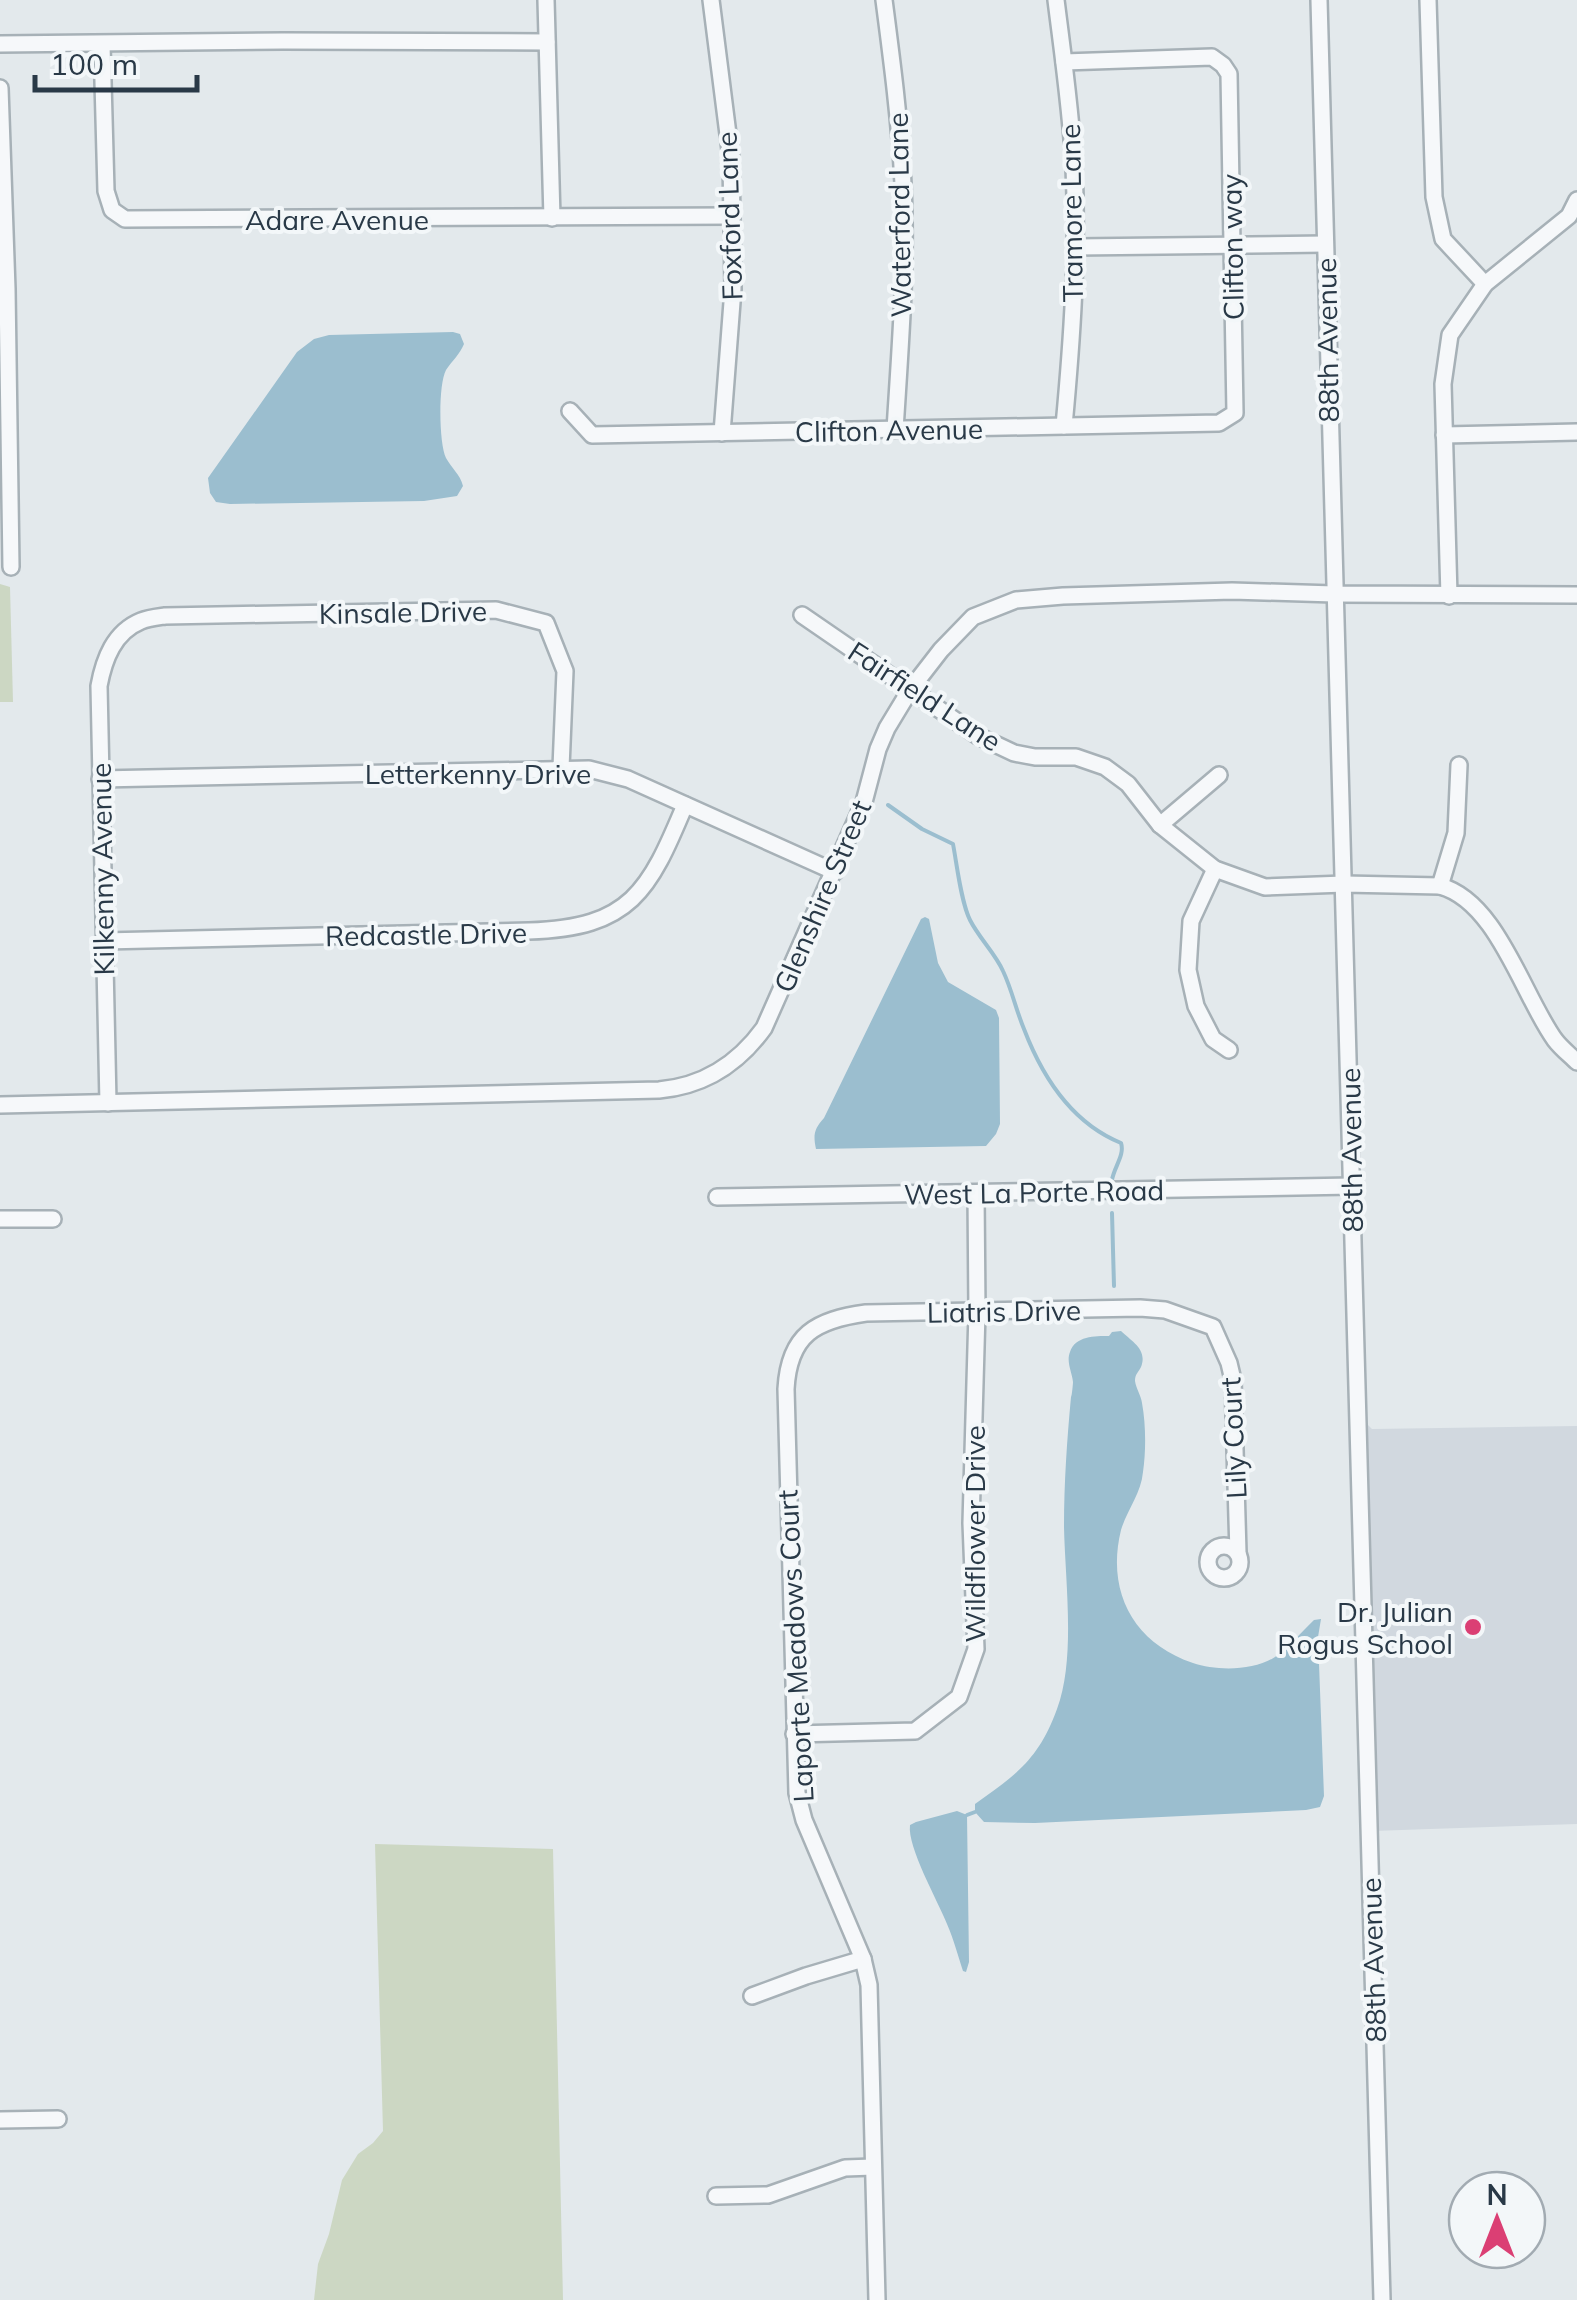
<svg xmlns="http://www.w3.org/2000/svg" width="1577" height="2300" viewBox="0 0 1577 2300" font-family="Mulish,sans-serif">
	<rect width="100%" height="100%" fill="#e3e9ec"/>
	<polygon fill="#d1d8df" points="1367,1424 1372,1429 1577,1426 1577,1824 1372,1831"/>
	<g fill="#ccd7c3">
		<polygon points="0,584 10,587 13,702 0,702"/>
		<polygon points="375,1844 553,1849 563,2300 314,2300 318,2264 329,2234 342,2180 358,2154 373,2143 383,2131"/>
	</g>
	<g fill="#9bbecf">
		<path d="M453,332l7,2 4,10c-4,10 -12,17 -18,26 -8,15 -7,74 0,88 6,11 14,16 17,28l-6,10 -33,5 -194,3 -14,-2 -6,-9 -2,-15 89,-126 17,-13 15,-4z"/>
		<path d="M925,917l4,2 9,44 10,19 48,28 3,8 1,106 -4,10 -10,12 -170,3c-3,-14 -2,-20 8,-31l97,-199z"/>
		<path d="M1121,1331c10,10 27,18 20,36 -3,6 -6,7 -6,14 1,7 6,15 7,22 4,22 4,48 1,69 -2,22 -16,38 -22,58 -15,61 12,113 72,133 23,8 61,8 82,-6 15,-10 26,-25 39,-37l7,-1 -3,18 6,159 -4,11 -14,3 -271,13 -51,-1 -9,-10v-8c41,-29 64,-45 82,-95 19,-50 8,-129 7,-182 0,-44 3,-87 7,-130 1,-1 2,-14 2,-15 -1,-10 -7,-20 -3,-30 5,-16 25,-16 39,-16l3,-4z"/>
		<path d="M957,1811l10,4 2,147 -3,10 -3,-1c-5,-15 -9,-31 -16,-47 -9,-23 -40,-77 -37,-99l6,-3z"/>
	</g>
	<g fill="none" stroke-linecap="round" stroke-linejoin="round">
		<g stroke="#9bbecf" stroke-width="4">
			<path d="M888,805l34,24 31,15c4,21 8,58 17,76 9,18 25,33 33,51 9,19 13,39 21,58 18,47 48,94 97,114 4,12 -7,24 -9,37"/>
			<polyline points="1112,1213 1114,1286"/>
			<polyline points="967,1815 975,1812"/>
		</g>
		<defs>
			<g id="minor">
				<polyline points="546,0 552,218"/>
				<polyline points="711,0 731,158 733,289 722,433"/>
				<path d="M884,0c8,61 16,122 19,184 4,82 -3,164 -8,246"/>
				<path d="M1056,0c7,56 15,111 18,167 4,87 -2,173 -10,259"/>
				<polyline points="1319,0 1382,2300"/>
				<polyline points="1428,0 1434,197 1443,239 1485,284"/>
				<polyline points="0,44 283,41 547,42"/>
				<polyline points="102,45 106,191 112,210 125,219 732,216"/>
				<polyline points="0,88 7,289 11,567"/>
				<polyline points="1076,247 1325,244"/>
				<polyline points="570,411 592,435 1219,423 1235,413 1229,74 1223,65 1212,57 1064,62"/>
				<polyline points="1444,435 1577,432"/>
				<polyline points="1449,596 1443,384 1450,335 1485,284 1569,216 1577,200"/>
				<path d="M802,615l176,121 36,17 21,4h41l29,10 23,17 32,41 55,44 50,18 79,-3 96,2c57,15 83,110 115,154 6,8 15,15 22,22"/>
				<polyline points="100,779 589,769 628,779 835,872"/>
				<polyline points="1160,825 1219,775"/>
				<polyline points="1215,869 1191,921 1188,970 1196,1006 1213,1039 1229,1050"/>
				<polyline points="1440,886 1456,833 1459,765"/>
				<path d="M104,941l425,-10c102,-3 120,-40 156,-126"/>
				<path d="M108,1103l-9,-417c5,-27 15,-54 42,-65 7,-3 17,-4 24,-5l331,-6 50,13 19,48 -4,97"/>
				<path d="M0,1105l659,-15c45,-4 79,-26 105,-62l100,-226 14,-53 9,-21 23,-38 31,-40 32,-33 43,-17 47,-4 169,-5 102,3 243,1"/>
				<polyline points="717,1197 1352,1186"/>
				<polyline points="0,1219 53,1219"/>
				<circle cx="1224" cy="1562" r="16"/>
				<polyline points="794,1734 915,1731 959,1697 976,1649 971,1523 977,1312 976,1193"/>
				<polyline points="752,1996 806,1976 863,1959"/>
				<polyline points="0,2120 58,2119"/>
				<polyline points="716,2196 768,2195 845,2168 873,2167"/>
				<path d="M877,2300l-8,-315 -6,-26 -59,-139 -7,-27 -11,-404c3,-55 30,-69 80,-76l274,-5 25,2 48,17 16,36 4,17 5,173"/>
			</g>
		</defs>
		<use href="#minor" stroke="#a7b1b7" stroke-width="20"/>
		<use href="#minor" stroke="#f6f8fa" stroke-width="15"/>
	</g>
	<circle fill="#db3f74" stroke="#f3f7f9" stroke-width="4" cx="1473" cy="1627" r="10"/>
	<g text-anchor="middle" dominant-baseline="central" stroke-width="8" stroke-linejoin="round" paint-order="stroke">
		<g font-size="28" fill="#293947" stroke="#f3f7f9">
			<text transform="translate(1071 213) rotate(-91)">Tramore Lane</text>
			<text transform="translate(899 215) rotate(-91)">Waterford Lane</text>
			<text transform="translate(729 216) rotate(-92)">Foxford Lane</text>
			<text x="337" y="219">Adare Avenue</text>
			<text transform="translate(1232 247) rotate(-91)">Clifton way</text>
			<text transform="translate(1327 340) rotate(-91)">88th Avenue</text>
			<text transform="translate(889 430) rotate(-1)">Clifton Avenue</text>
			<text transform="translate(403 612) rotate(-1)">Kinsale Drive</text>
			<text transform="translate(925 696) rotate(33)">Fairfield Lane</text>
			<text x="478" y="773">Letterkenny Drive</text>
			<text transform="translate(102 869) rotate(-91)">Kilkenny Avenue</text>
			<text transform="translate(822 896) rotate(-67)">Glenshire Street</text>
			<text transform="translate(426 934) rotate(-1)">Redcastle Drive</text>
			<text transform="translate(1351 1150) rotate(-91)">88th Avenue</text>
			<text transform="translate(1034 1192) rotate(-1)">West La Porte Road</text>
			<text transform="translate(1004 1311) rotate(-1)">Liatris Drive</text>
			<text transform="translate(1233 1438) rotate(-93)">Lily Court</text>
			<text transform="translate(974 1534) rotate(-90)">Wildflower Drive</text>
			<text transform="translate(795 1646) rotate(-93)">Laporte Meadows Court</text>
			<text transform="translate(1373 1960) rotate(-92)">88th Avenue</text>
		</g>
		<g font-size="28" fill="#293947" stroke="#f3f7f9" text-anchor="end">
			<text x="1453" y="1611">Dr. Julian<tspan x="1453" dy="32">Rogus School</tspan></text>
		</g>
	</g>
	<g transform="translate(1497 2220)"><circle r="48" fill="#f3f7f9" stroke="#a2abb2" stroke-width="2.5"/>
	<path d="M0-8L18 38L0 25L-18 38Z" fill="#db3f74"/>
	<text y="-15" font-size="28" font-weight="bold" text-anchor="middle" fill="#293947">N</text>
	</g>
	<path d="M35 75v15h162v-15" fill="none" stroke="#293947" stroke-width="5"/>
	<text x="50" y="75" font-size="30" fill="#293947" stroke="#f3f7f9" stroke-width="8" paint-order="stroke">100 m</text>
</svg>
